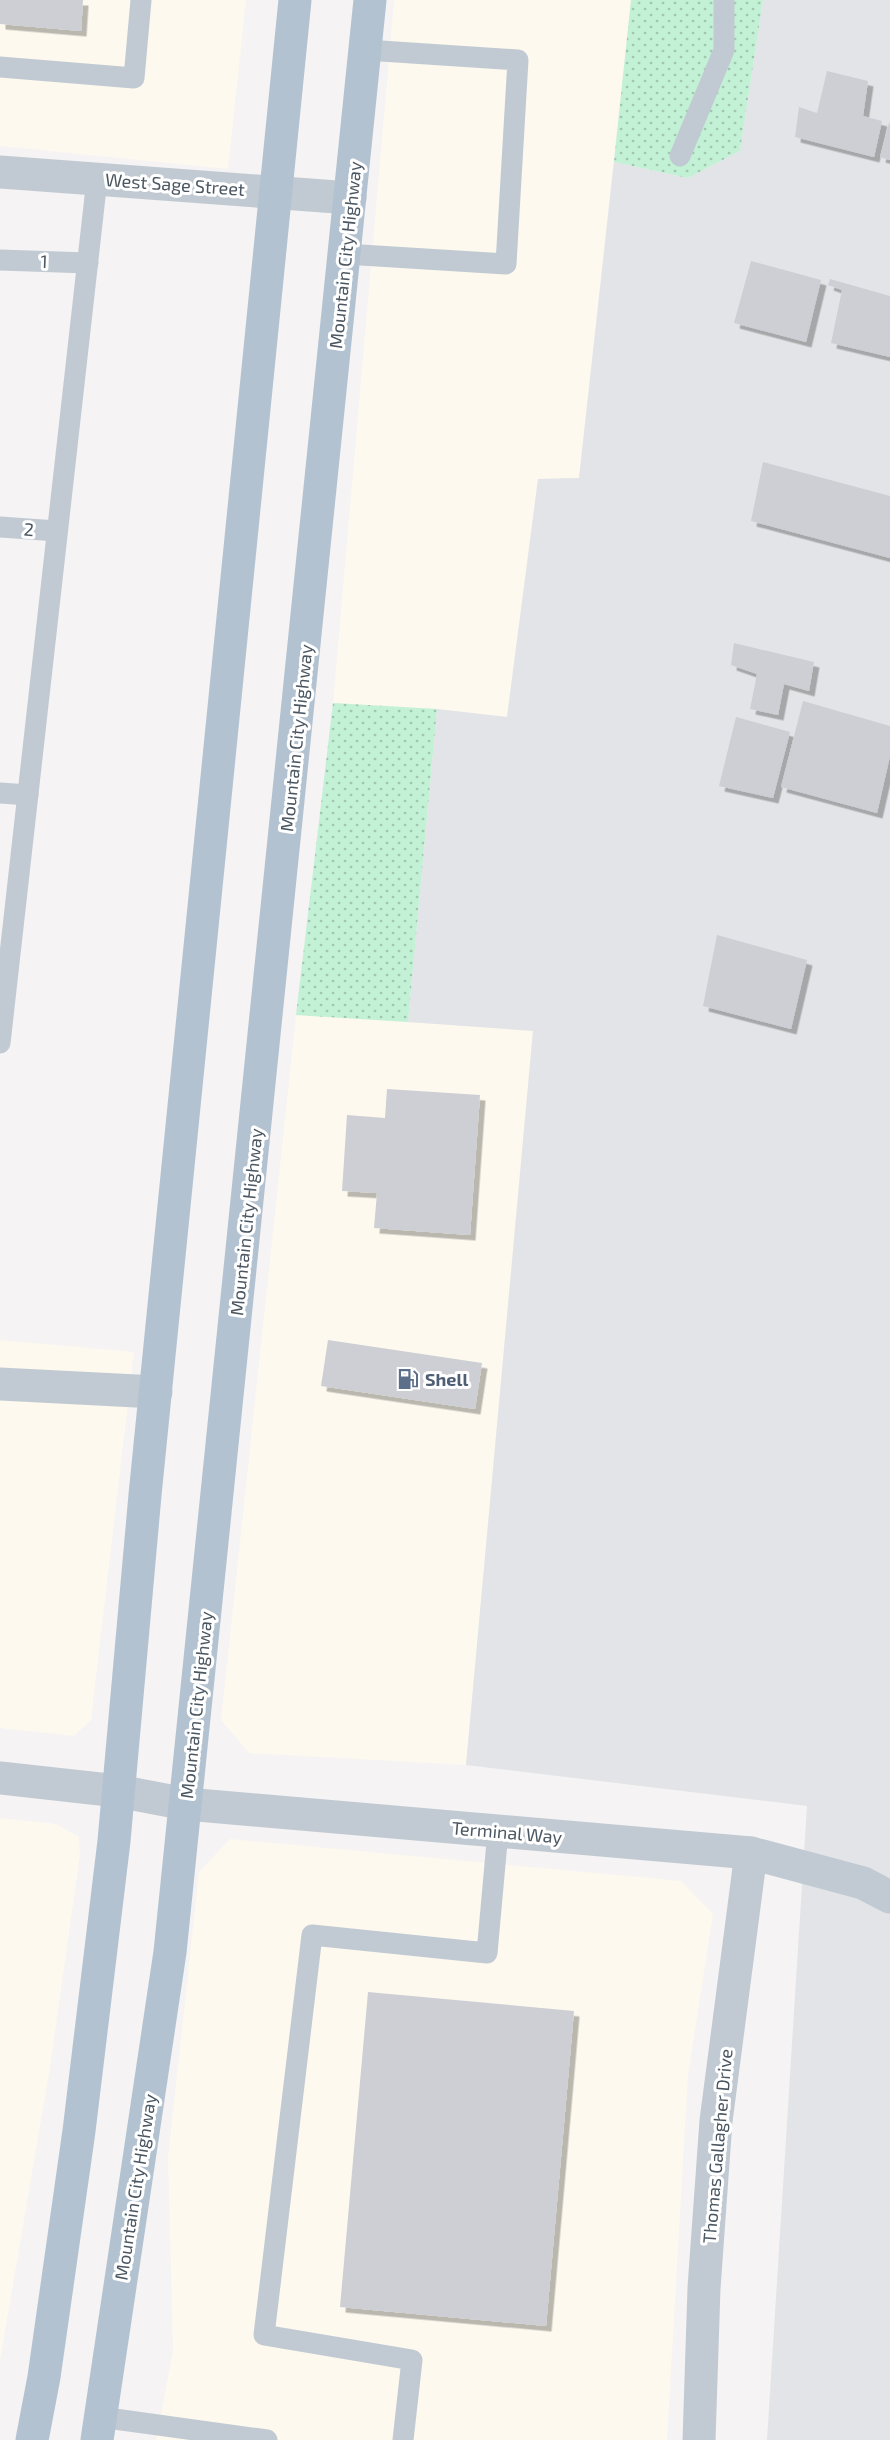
<svg xmlns="http://www.w3.org/2000/svg" width="890" height="2440" viewBox="0 0 890 2440" font-family="'Exo 2',sans-serif">
	<defs>
		<pattern id="grass-dots" width="8" height="8" patternUnits="userSpaceOnUse" patternTransform="scale(1.5)"><rect width="8" height="8" fill="#c3f1d5"/><path d="M2 2h.1M6 6h.1" fill="none" stroke="#a0c6b0" stroke-width="1.8" stroke-linecap="round"/></pattern>
		<filter id="shadow"><feDropShadow dx="5.5" dy="5.5" stdDeviation="0" flood-color="#0004"/></filter>
	</defs>
	<rect width="100%" height="100%" fill="#f5f3f3"/>
	<g fill="#fdf9ef">
		<polygon points="0,0 246,0 228,169 0,146"/>
		<polygon points="394,0 631,0 579,478 538,479 507,717 437,709 333,703"/>
		<polygon points="296,1015 533,1030 466,1765 249,1753 221,1720"/>
		<polygon points="0,1340 134,1352 91,1720 74,1736 0,1728"/>
		<polygon points="0,1818 56,1824 79,1837 80,1855 50,2067 0,2361"/>
		<polygon points="230,1839 681,1881 713,1914 688,2075 667,2440 156,2440 173,2351 168,2158 199,1872"/>
	</g>
	<polygon fill="#e2e4e7" points="763,0 890,0 890,2440 767,2440 807,1806 466,1765 533,1031 408,1022 437,709 507,717 538,479 579,478 614,162 688,178 740,151"/>
	<g fill="url(#grass-dots)">
		<polygon points="631,0 763,0 740,151 688,178 614,162"/>
		<polygon points="333,703 437,709 408,1022 296,1015"/>
	</g>
	<g fill="#cdcfd5" filter="url(#shadow)">
		<polygon points="0,0 83,0 81,31 0,24"/>
		<polygon points="827,71 868,81 863,116 882,121 874,157 795,137 799,107 817,113"/>
		<polygon points="889,123 890,123 890,160 880,157"/>
		<polygon points="751,261 821,280 806,342 734,323"/>
		<polygon points="830,279 890,296 890,357 831,343 842,290 828,285"/>
		<polygon points="763,462 890,496 890,558 751,521"/>
		<polygon points="734,643 814,662 809,691 784,684 778,715 750,709 757,674 731,665"/>
		<polygon points="803,701 890,726 890,756 877,813 781,787"/>
		<polygon points="736,717 790,732 773,798 719,786"/>
		<polygon points="717,935 807,960 791,1029 703,1006"/>
		<polygon points="387,1089 480,1095 470,1235 374,1228 377,1193 342,1191 347,1115 385,1118"/>
		<polygon points="328,1340 482,1363 475,1409 321,1386"/>
		<polygon points="368,1992 574,2011 546,2326 340,2307"/>
	</g>
	<g fill="none" stroke-linecap="round" stroke-linejoin="round">
		<g stroke="#c1cad2" stroke-width="21">
			<polyline points="0,67 134,78 141,0"/>
			<polyline points="680,156 724,50 724,0"/>
			<polyline points="345,254 506,264 518,60 366,50"/>
			<polyline points="0,260 88,263"/>
			<polyline points="0,527 57,531"/>
			<polyline points="0,793 28,795"/>
			<polyline points="0,1043 97,179"/>
			<polyline points="100,2417 267,2440"/>
			<polyline points="403,2440 412,2360 264,2335 312,1935 487,1953 498,1831"/>
		</g>
		<g stroke="#c1cad2" stroke-width="33">
			<polyline points="0,1384 156,1392"/>
			<polyline points="0,1778 118,1791 186,1804 751,1853 863,1883 890,1897"/>
			<polyline points="699,2440 704,2288 716,2121 751,1853"/>
		</g>
		<polyline stroke="#c1cad2" stroke-width="33" points="0,172 350,198"/>
		<g stroke="#b3c2d1" stroke-width="33">
			<polyline points="32,2440 44,2377 79,2131 114,1841 145,1495 295,0"/>
			<polyline points="97,2440 170,1952 370,0"/>
		</g>
	</g>
	<defs>
		<symbol id="fuel-bare" viewBox="-9 -9 18 18"><path d="M-5.5-6h7V0h2V4h1.3V-2.5L3-4.5l.8-.8L6-3V5H2.5V1h-1V6h-7ZM-4.2-4.7v3.2H.2V-4.7Z" fill="#5c6f8a" stroke="#fff" stroke-width="2.5" paint-order="stroke"/></symbol>
	</defs>
	<g fill-rule="evenodd">
		<use href="#fuel-bare" x="393" y="1364" width="30" height="30"/>
	</g>
	<g text-anchor="middle" dominant-baseline="central" stroke-width="6" stroke-linejoin="round" paint-order="stroke">
		<g font-size="18" fill="#4a5661" stroke="#fff">
			<text transform="translate(175 184) rotate(4)">West Sage Street</text>
			<text transform="translate(345 255) rotate(-84)">Mountain City Highway</text>
			<text transform="translate(44 261) rotate(2)">1</text>
			<text transform="translate(29 529) rotate(5)">2</text>
			<text transform="translate(296 738) rotate(-84)">Mountain City Highway</text>
			<text transform="translate(246 1222) rotate(-84)">Mountain City Highway</text>
			<text transform="translate(196 1705) rotate(-84)">Mountain City Highway</text>
			<text transform="translate(507 1832) rotate(5)">Terminal Way</text>
			<text transform="translate(717 2146) rotate(-85)">Thomas Gallagher Drive</text>
			<text transform="translate(135 2187) rotate(-81)">Mountain City Highway</text>
		</g>
		<g font-size="18" font-weight="bold" fill="#4e5e75" stroke="#fff" text-anchor="start">
			<text x="425" y="1379">Shell</text>
		</g>
	</g>
</svg>
